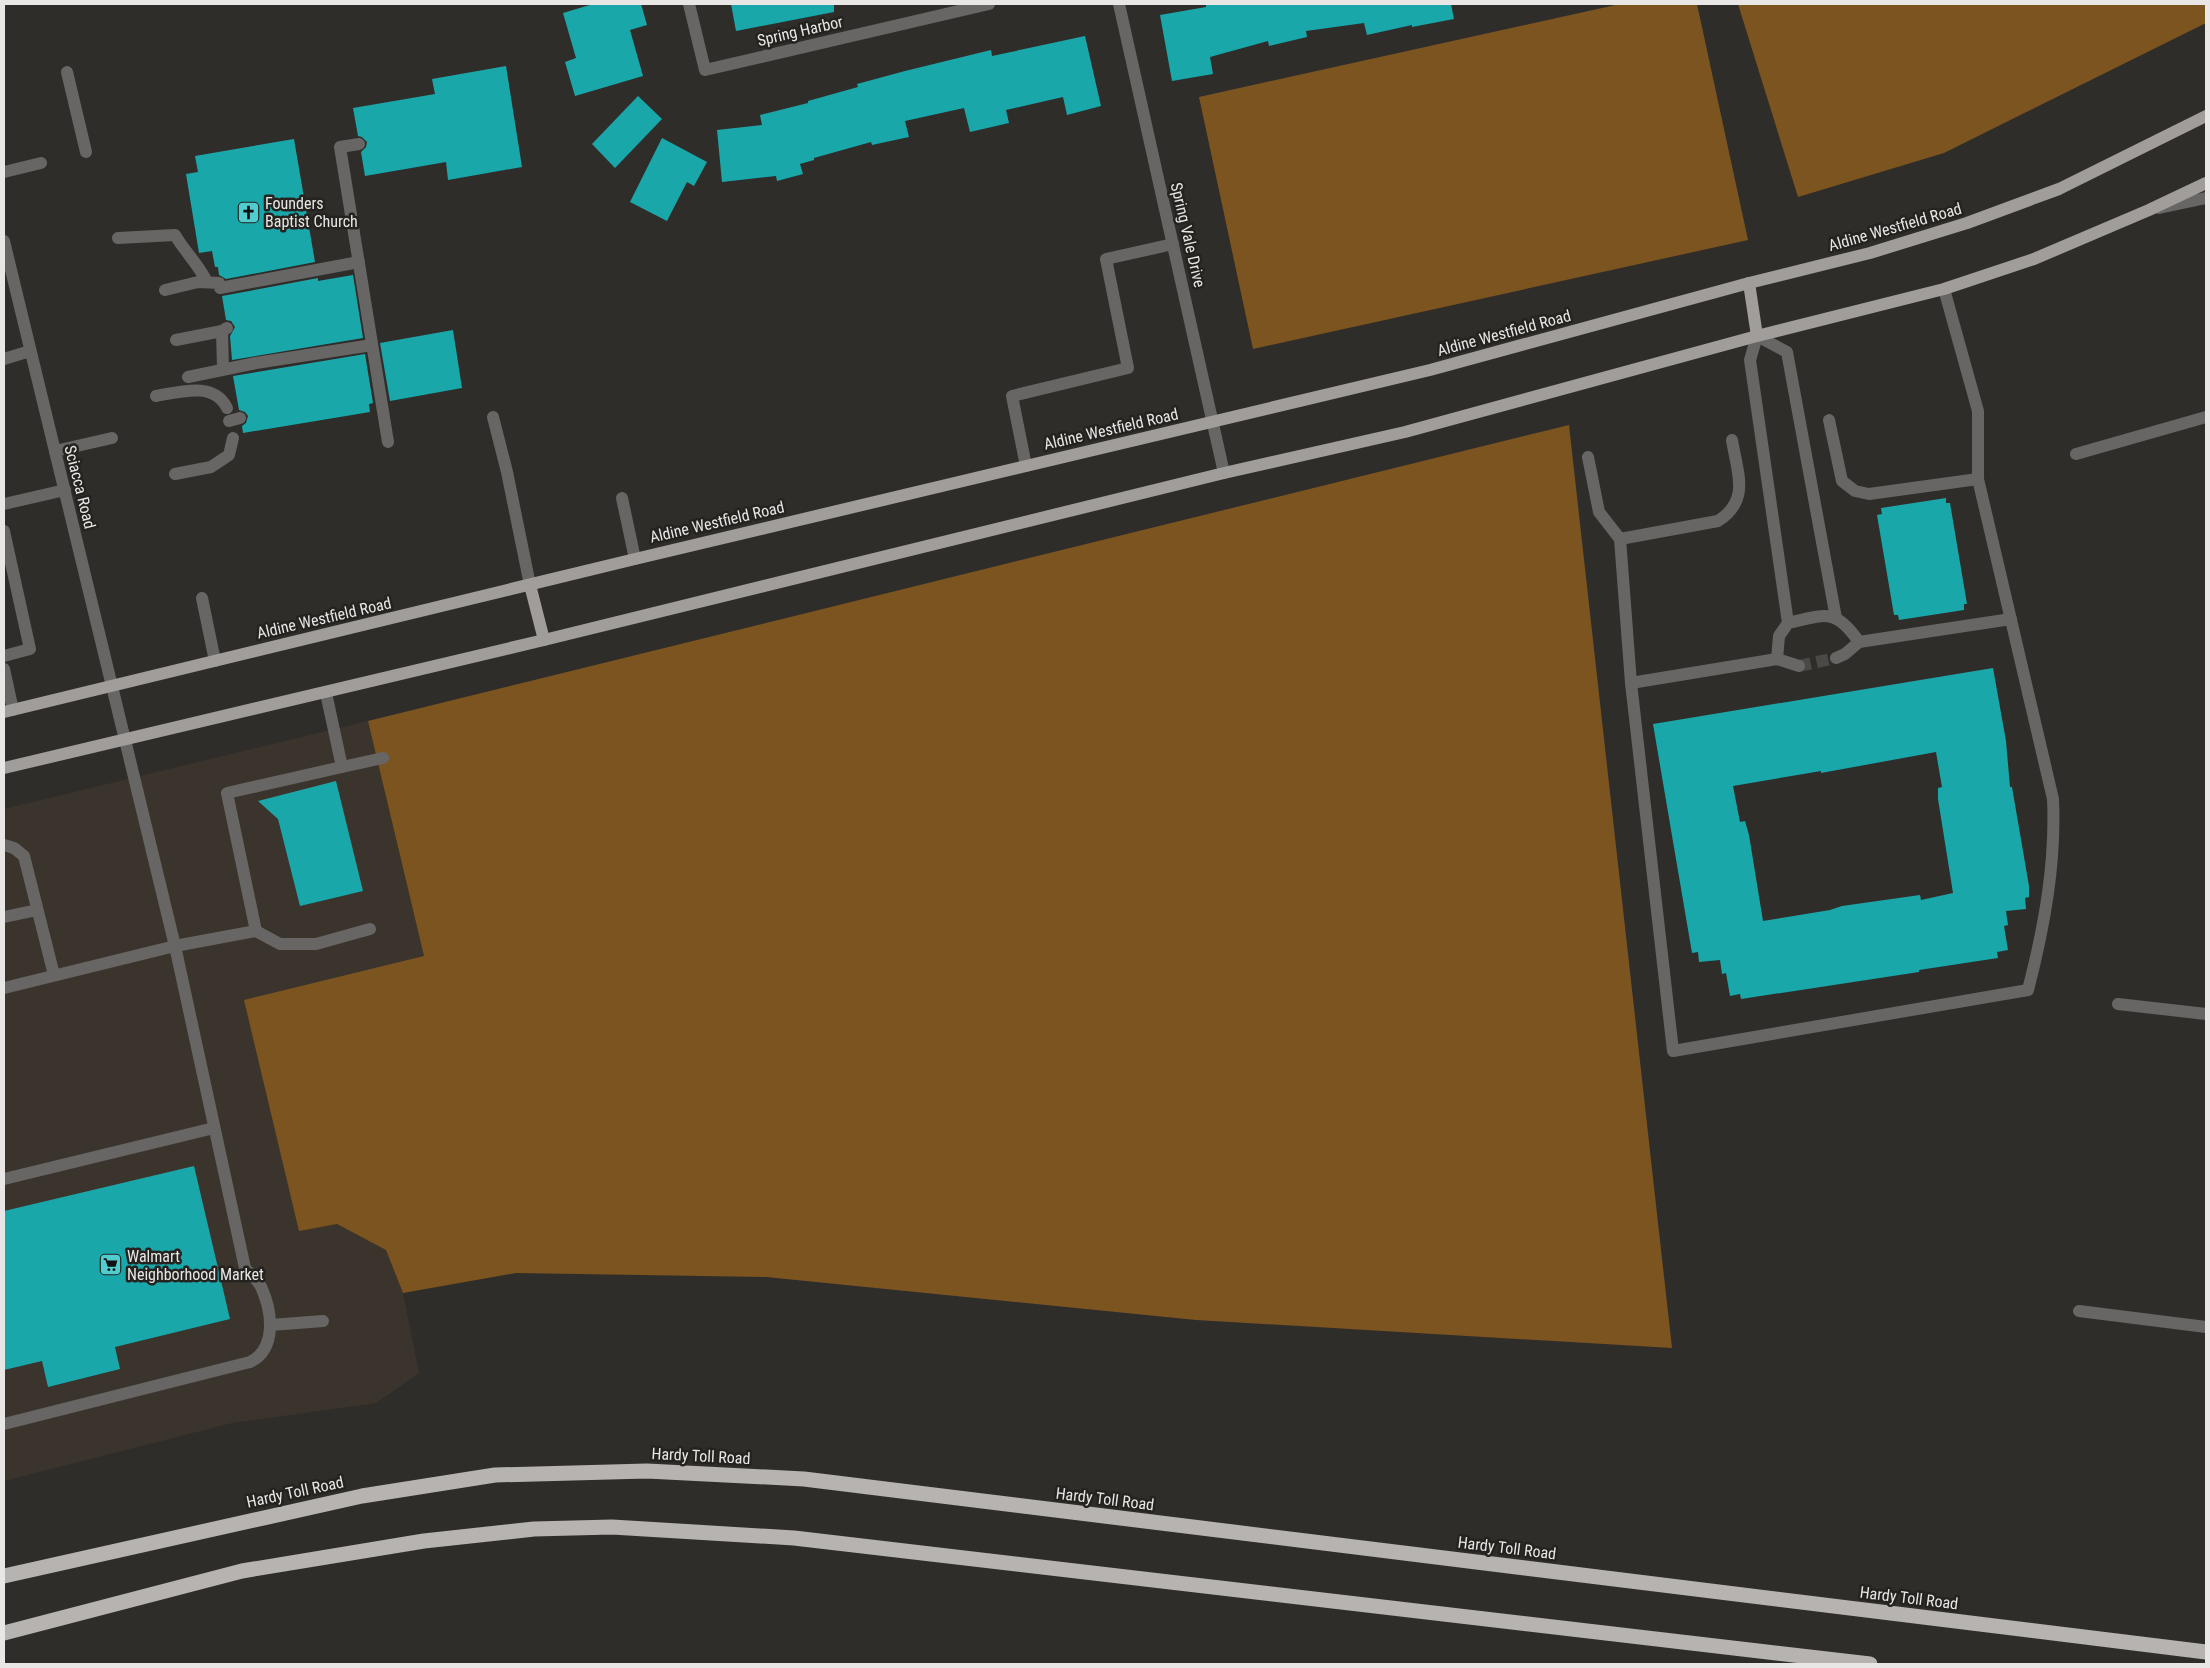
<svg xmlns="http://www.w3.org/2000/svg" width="2210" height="1668" viewBox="0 0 2210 1668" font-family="'Roboto Condensed',sans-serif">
	<rect width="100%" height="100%" fill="#2f2d2a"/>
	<polygon fill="#3b342d" points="368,721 424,956 299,1230 337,1224 386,1250 403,1293 419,1373 376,1403 232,1423 4,1481 4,809"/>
	<g fill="#7c541f">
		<polygon points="1620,4 1697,4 1748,240 1253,349 1199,97"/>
		<polygon points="1738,4 2206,4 2206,23 1944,153 1798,197"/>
		<polygon points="1569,425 1672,1348 1196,1320 766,1277 516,1273 403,1293 386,1250 337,1224 299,1231 244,1000 424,956 368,721"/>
	</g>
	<g fill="#1aa7aa" fill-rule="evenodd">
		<polygon points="593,4 641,4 647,25 630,30 643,76 575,96 565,62 576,58 563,13"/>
		<polygon points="731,4 834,4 834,12 736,31"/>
		<polygon points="1206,4 1451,4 1454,19 1412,27 1412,25 1367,35 1364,23 1306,31 1307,37 1269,46 1268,41 1210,57 1213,74 1172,81 1160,15 1206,7"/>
		<polygon points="1085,36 1101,106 1067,115 1063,97 1006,110 1009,123 970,132 964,108 905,121 909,137 872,145 871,142 814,158 814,160 800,164 803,174 777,181 776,176 722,182 717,130 762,125 760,115 808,103 808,101 858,87 857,84 905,71 991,50 992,56"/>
		<polygon points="506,66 522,167 448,180 446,162 365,176 361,152 366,147 367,142 362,137 358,136 353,108 435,94 432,79"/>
		<polygon points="638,96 662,119 615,168 592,144"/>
		<polygon points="662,138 707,162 694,186 687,182 667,221 630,202"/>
		<polygon points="294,139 315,262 226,279 219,275 218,267 215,267 212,251 199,253 186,174 198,172 195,156"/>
		<polygon points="353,275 363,338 232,360 230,336 235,327 231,321 226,320 222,296 318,278 318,281"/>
		<polygon points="453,330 462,388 390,401 380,343"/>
		<polygon points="365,354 373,403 369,404 370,412 243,433 242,426 246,423 248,416 245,412 239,410 233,376"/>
		<polygon points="1946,498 1946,503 1950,503 1967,604 1964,604 1964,610 1899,620 1898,615 1894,615 1877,515 1882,514 1881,508"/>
		<path d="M1993,668l13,73 4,46h2l17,99v11l-4,1 1,11 -20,2 2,14 -4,1 4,24 -11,2 1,6 -79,12v2l-178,27 -1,-5 -10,2 -4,-23 -4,1 -2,-14 -21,2 -1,-10 -6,1 -39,-229zM1936,752l6,35 -4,1v11l15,94 -32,7 -1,-5 -78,11 -12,4 -67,11 -14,-86 -4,-14 -5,1 -7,-36 88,-15v2z"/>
		<polygon points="336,781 363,891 300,906 278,819 258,801"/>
		<polygon points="194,1166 230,1319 115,1347 120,1369 48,1387 42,1361 4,1370 4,1211"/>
	</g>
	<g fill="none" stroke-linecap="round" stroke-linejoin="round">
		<polyline stroke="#4b4946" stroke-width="12" stroke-dasharray="12 6" stroke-linecap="butt" points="1799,666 1836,658"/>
		<g stroke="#676664" stroke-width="12">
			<polyline points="689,4 705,70 989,4"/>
			<polyline points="1119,4 1224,473"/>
			<polyline points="67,72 86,152"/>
			<polyline points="359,144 340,147 388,442"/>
			<polyline points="4,172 41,163"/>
			<polyline points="2159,208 2206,198"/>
			<path d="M118,238l57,-3c10,17 24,30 32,47"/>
			<path d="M4,241l171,705 70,322c5,7 14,12 17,21 10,23 15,60 -12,73l-246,62"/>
			<polyline points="165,290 198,282 219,283 220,288 359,262"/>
			<polyline points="176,340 222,331"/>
			<polyline points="4,359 30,351"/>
			<polyline points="223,369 222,331 227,328"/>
			<polyline points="188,377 256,363 372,345"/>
			<path d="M156,396c24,-4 58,-15 71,12"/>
			<polyline points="493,417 507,472 530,585"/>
			<polyline points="1829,420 1842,481 1855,491 1869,494 1978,479"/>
			<polyline points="229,421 240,418"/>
			<polyline points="55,451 112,438"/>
			<polyline points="2076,454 2206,417"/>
			<path d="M1588,457l11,55 21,27 11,144 42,368 355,-61c16,-62 28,-126 25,-191l-75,-320v-68l-34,-122"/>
			<polyline points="1026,466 1012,396 1128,368 1106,259 1173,244"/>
			<polyline points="175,474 211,467 229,455 233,438"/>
			<polyline points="622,498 635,559"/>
			<polyline points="4,504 65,490"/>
			<polyline points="4,531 30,649 4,656"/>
			<path d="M1620,539l98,-18c33,-21 19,-49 14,-81"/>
			<polyline points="202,598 215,661"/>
			<polyline points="1788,623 1750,360 1757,336 1787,352 1836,618"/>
			<polyline points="1859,642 2011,619"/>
			<path d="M1799,666l-22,-7 2,-23 9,-13c37,-8 47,-16 71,19l-14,12 -9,4"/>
			<polyline points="4,669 13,710"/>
			<polyline points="1631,683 1777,659"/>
			<polyline points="342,767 383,758"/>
			<polyline points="4,845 14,848 24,856 54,975"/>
			<polyline points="4,917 37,910"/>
			<polyline points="256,931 280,944 316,944 370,929"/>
			<polyline points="4,988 175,946 256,931 227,793 342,767 326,693"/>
			<polyline points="2118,1004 2206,1014"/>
			<polyline points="4,1179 214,1128"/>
			<polyline points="2079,1311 2206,1327"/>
			<polyline points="271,1325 323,1321"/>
		</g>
		<g stroke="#a09d9b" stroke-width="12">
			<polyline points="1749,283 1757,336"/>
			<polyline points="530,585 544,640"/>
			<polyline points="4,712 635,559 1430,370 1749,283 1870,253 1967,223 2059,189 2206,116"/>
			<polyline points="4,768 544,640 1224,473 1405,432 1757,336 1944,289 2034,259 2149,210 2206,183"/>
		</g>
		<g stroke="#b6b3b0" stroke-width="15">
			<polyline points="4,1576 362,1496 495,1475 647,1471 804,1479 2206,1652"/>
			<polyline points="4,1633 242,1571 424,1541 534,1529 612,1527 794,1538 1870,1664"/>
		</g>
	</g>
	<defs>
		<symbol id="church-square" viewBox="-11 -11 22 22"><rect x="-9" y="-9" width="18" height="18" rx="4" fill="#52cdcf" stroke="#252320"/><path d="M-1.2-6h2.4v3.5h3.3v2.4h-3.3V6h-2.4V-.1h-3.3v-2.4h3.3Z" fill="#111"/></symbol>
		<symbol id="supermarket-square" viewBox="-11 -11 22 22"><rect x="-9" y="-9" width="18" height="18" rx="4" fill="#52cdcf" stroke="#252320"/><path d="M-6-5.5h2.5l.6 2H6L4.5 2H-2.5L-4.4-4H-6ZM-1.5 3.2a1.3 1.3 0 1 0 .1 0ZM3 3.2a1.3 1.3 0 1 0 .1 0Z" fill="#111"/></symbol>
	</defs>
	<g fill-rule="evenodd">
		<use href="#church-square" x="236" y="200" width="25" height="25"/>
		<use href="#supermarket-square" x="98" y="1252" width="25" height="25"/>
	</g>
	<g text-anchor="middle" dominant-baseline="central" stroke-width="5" stroke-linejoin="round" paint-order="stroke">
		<g font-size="16" fill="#e8e7e5" stroke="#252320">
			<text transform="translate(800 31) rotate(-13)">Spring Harbor</text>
			<text transform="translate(1895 227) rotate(-16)">Aldine Westfield Road</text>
			<text transform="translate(1188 235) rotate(77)">Spring Vale Drive</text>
			<text transform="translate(1504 333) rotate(-15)">Aldine Westfield Road</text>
			<text transform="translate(1111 429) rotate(-13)">Aldine Westfield Road</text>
			<text transform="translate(80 487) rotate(76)">Sciacca Road</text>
			<text transform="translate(717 522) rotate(-13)">Aldine Westfield Road</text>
			<text transform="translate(324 618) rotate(-13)">Aldine Westfield Road</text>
			<text transform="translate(701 1456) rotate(3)">Hardy Toll Road</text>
			<text transform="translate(295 1492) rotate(-12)">Hardy Toll Road</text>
			<text transform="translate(1105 1499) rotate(7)">Hardy Toll Road</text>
			<text transform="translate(1507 1548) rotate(7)">Hardy Toll Road</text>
			<text transform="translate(1909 1598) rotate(7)">Hardy Toll Road</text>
		</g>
		<g font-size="16" fill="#e8e7e5" stroke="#252320" text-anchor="start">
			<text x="265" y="203">Founders<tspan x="265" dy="18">Baptist Church</tspan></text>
			<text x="127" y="1256">Walmart<tspan x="127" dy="18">Neighborhood Market</tspan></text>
		</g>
	</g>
	<rect width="2210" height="1668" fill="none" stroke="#e8e7e5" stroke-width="10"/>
</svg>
